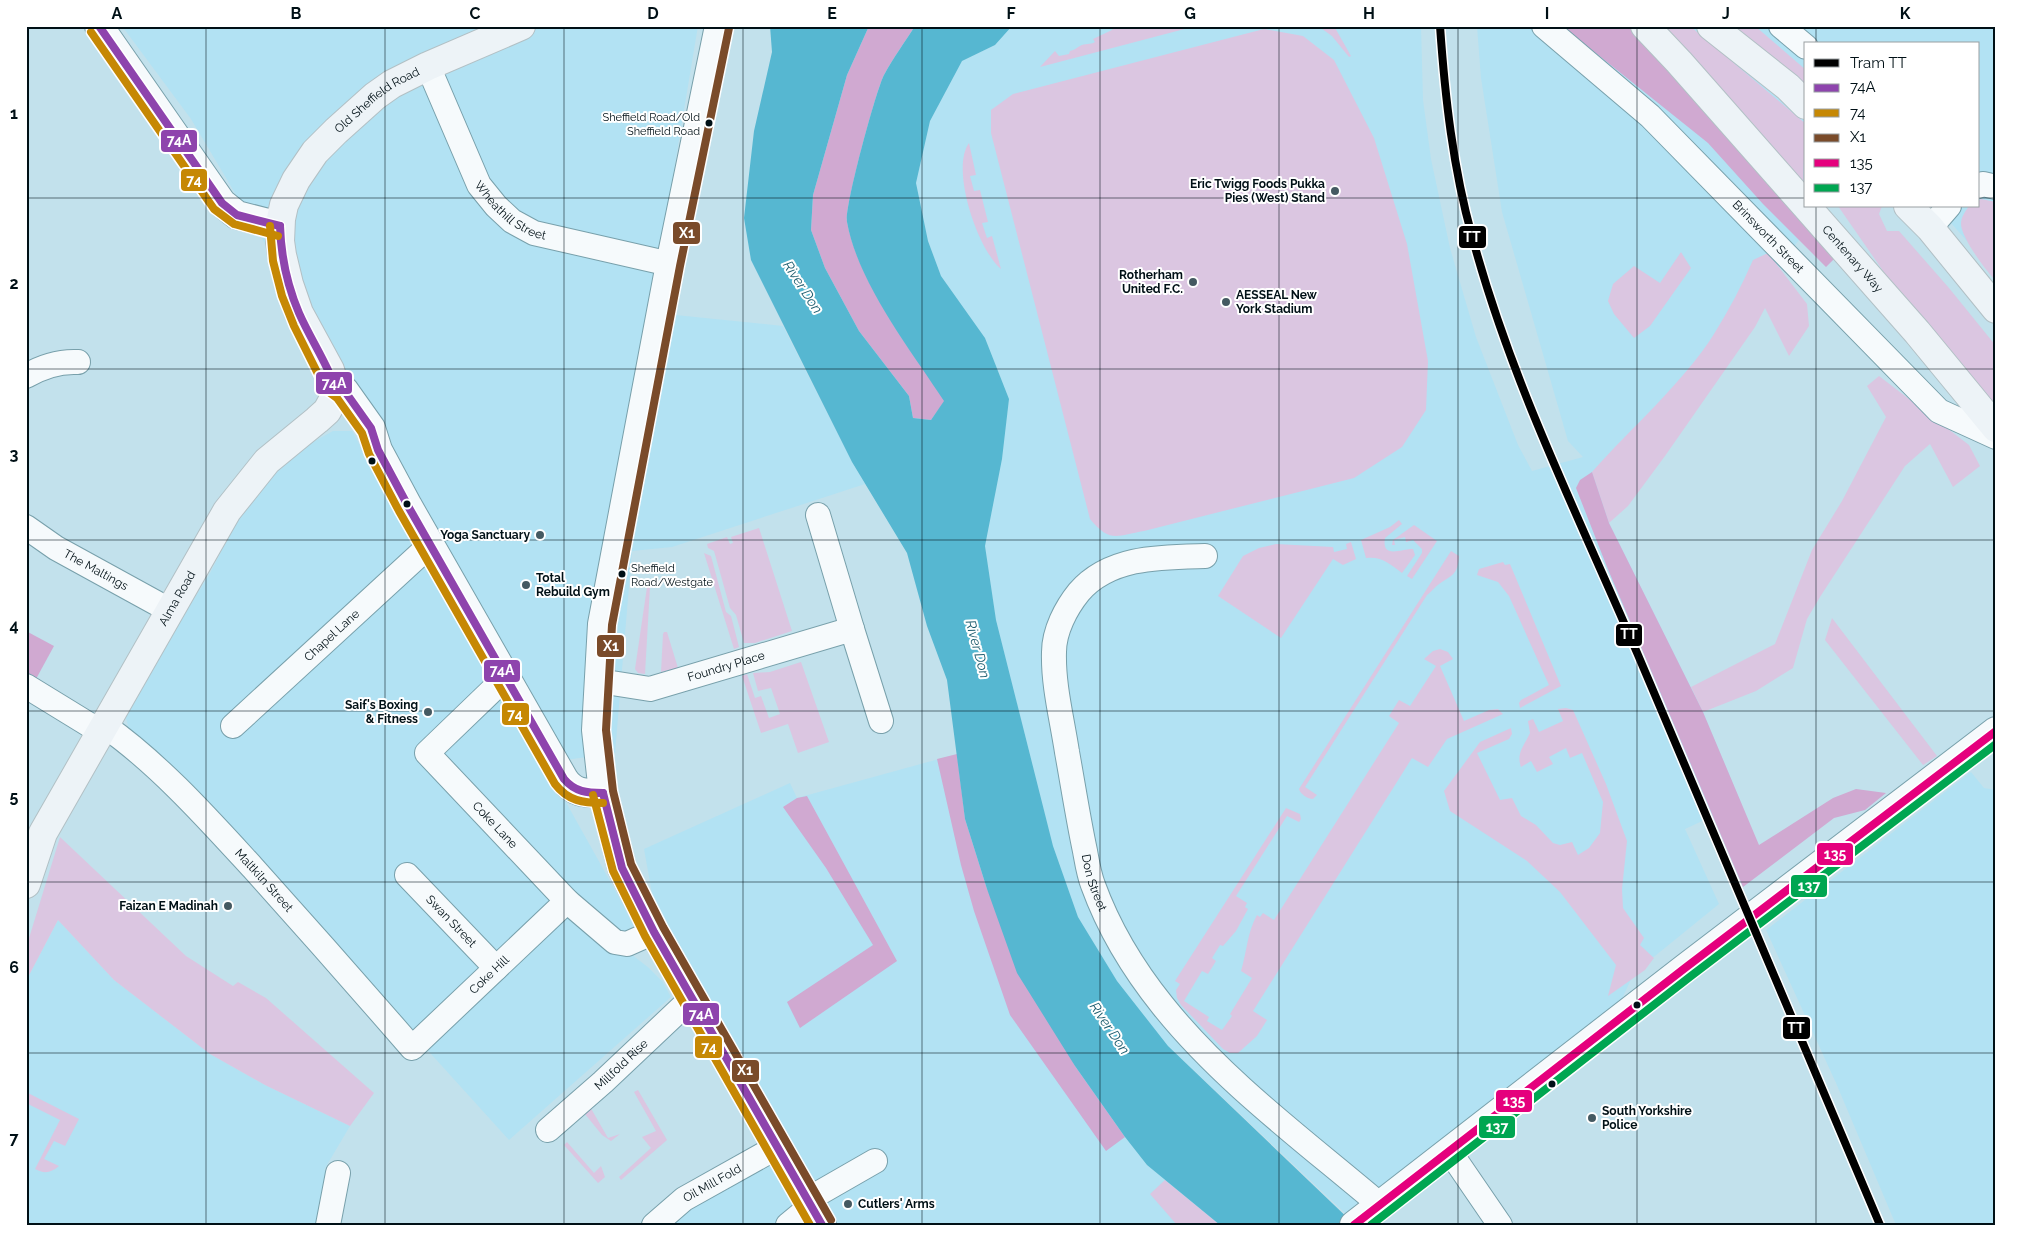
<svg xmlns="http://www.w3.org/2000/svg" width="2022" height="1251" viewBox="0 0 2022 1251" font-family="Raleway,sans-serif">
	<rect width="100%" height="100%" fill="#c2e1ec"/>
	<g fill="#b2e2f3">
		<polygon points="122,26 698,26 667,212 646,312 783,326 852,462 865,484 672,547 632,551 615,753 544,763 634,924 622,947 649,968 662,981 671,997 509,1140 172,768 129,729 124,711 209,575 250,496 297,451 333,431 352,431 498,694 541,758 435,530 191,119"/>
		<polygon points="1011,26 1421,26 1423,100 1431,159 1450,248 1476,337 1518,445 1532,471 1583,457 1568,441 1502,212 1481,78 1477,26 1996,26 1996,274 1936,206 1978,206 1978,44 1806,44 1806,206 1825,206 1779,266 1609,523 1703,712 1741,803 1685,829 1719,904 1634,973 1620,1003 1345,1213 1168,1046 1117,981 1078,917 1053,846 996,620 985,546 1002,459 1009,399 985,338 941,276 928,241 916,183 930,121 962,61 995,45"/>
		<polygon points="957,754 965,819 1125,1137 1147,1165 1220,1225 665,1225 766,1153 655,910 644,849 790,783 797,798"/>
		<polygon points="1971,772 1984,788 1996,790 1996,1225 1896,1225 1836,1083 1766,930"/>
		<polygon points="58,920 114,980 210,1054 265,1085 350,1126 324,1170 338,1175 328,1225 26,1225 26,981"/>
	</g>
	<g fill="#dbc6e1">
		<path d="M1115,26h81l-156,41 15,-16 4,5 10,-2 1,-3c5,-1 6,-3 10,-5 5,-3 10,-1 15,-4l-2,-3 19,-9z"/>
		<polygon points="1318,26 1334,26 1351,56 1349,57 1332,36"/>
		<path d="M1663,26h27l116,98c0,22 -4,41 -2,63z"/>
		<polygon points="1731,26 1755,26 1806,70 1806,89"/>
		<path d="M1264,29l39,7 31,24 40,78 33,106 21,117 -2,49 -24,37 -48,31 -210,53c-28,5 -34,12 -54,-12l-99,-386v-23l22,-16z"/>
		<path d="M969,143l7,32 -6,1 4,15 6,-1 8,32 -6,1 5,15 5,-2 9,33c-23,-19 -51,-100 -32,-126z"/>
		<path d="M1981,199l15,3v79c-10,-10 -35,-44 -35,-57 0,-7 4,-12 8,-18h9v-5z"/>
		<polygon points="1838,206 1882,206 1879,214 1887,231 1899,231 1949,288 1996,346 1996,412 1897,291"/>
		<polygon points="1681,252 1691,268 1650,326 1634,338 1614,314 1608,301 1613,284 1634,266 1660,283"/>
		<path d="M1768,253l39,51 2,22 -20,30 -24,-48 -10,19 -90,129 -37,50 -19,17 -17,-51c39,-44 91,-89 122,-138 15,-24 28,-49 39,-74z"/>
		<polygon points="1879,376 1969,445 1980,466 1953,487 1930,444 1905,466 1820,597 1807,619 1793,668 1756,691 1703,712 1691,687 1775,644 1812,550 1842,501 1886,417 1867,386"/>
		<path d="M1399,520l3,4 -17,14c-4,22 18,10 28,11l2,6 -13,18c-12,-9 -20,-17 -36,-15l-5,-18 29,-13z"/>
		<polygon points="1414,525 1437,541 1412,579 1407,576 1422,553 1422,549 1413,540 1406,542 1405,537 1394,540 1395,545 1392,545 1393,540"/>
		<polygon points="759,528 792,631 755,643 744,643 736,615 730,608 714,551 708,548 707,544 727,537 730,544 733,543 731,537"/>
		<polygon points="1351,542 1356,559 1343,565 1333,559 1281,638 1218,596 1243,556 1259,548 1276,544 1333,547 1334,552 1347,549 1346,544"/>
		<path d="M1451,551l8,5c-1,19 -7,19 -20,28 -4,3 -8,8 -12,11l-122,192 12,8 -4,4c-5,0 -13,-5 -14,-10z"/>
		<polygon points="704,553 711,556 726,612 731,616 739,647 734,649"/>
		<polygon points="1503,562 1505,565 1510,564 1561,686 1520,708 1519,703 1521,700 1549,685 1509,596 1498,582 1477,575 1479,569"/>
		<polygon points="647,587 650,587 645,674 638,673 635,669"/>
		<polygon points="1832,618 1937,756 1923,765 1825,640"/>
		<polygon points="664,632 667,632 678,668 661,672 663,634"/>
		<path d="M1440,649l8,3 5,7 -13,7 24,55 25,-11 9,-1 5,5 -56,25 -19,28 -16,-9 -159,253 14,9 -10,16 -19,17h-8l-7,-4 -42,-44 -4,-7 -1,-8 4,-6 -5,-3 111,-173 14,6 1,5 -2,3 -12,-6 -51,80 11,7 -2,4 3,2 -12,22 -13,15 -3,-1 -8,13 4,3 -8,13 -6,-3 -18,30 25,16 -2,4 15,9 10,-14 -2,-2 22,-36 -11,-7c6,-20 6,-38 16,-56l3,2 3,-4 11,7 125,-197 -10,-7 10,-16 11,6 26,-40 -12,-7 9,-8z"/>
		<polygon points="801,662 829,742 798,753 788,724 761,733 742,676 747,674 755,698 761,696 769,718 780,714 771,688 758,691 753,673 770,672"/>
		<path d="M1566,708l7,2 33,74 21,57 -5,48 1,19 21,30 -4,7 14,13 -9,12 -37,26 8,-31 -56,-73 -33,-31 -77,-50 -6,-20 36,-49 31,-14 1,6 -3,5 -32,14 23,47 12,-2 9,18 15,9 17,18 7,2 12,-3 6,13 11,-7 11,-15 3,-31 -21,-49 -12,5 -4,-10 -17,9 4,7 -16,8 -6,-11 -10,6c-5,-14 3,-21 9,-34l-2,-12 5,-2 6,13 24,-11 -5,-12z"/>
		<polygon points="60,837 186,956 233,986 238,982 266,998 374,1093 350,1126 265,1085 210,1054 114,980 58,920 26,981 26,948"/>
		<polygon points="638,1090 667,1140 621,1180 619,1177 651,1148 642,1137 656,1131 634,1092"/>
		<path d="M26,1092l53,27 -14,27 -11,-5 -10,18 15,7c-8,7 -15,8 -24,3l25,-49 -34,-17z"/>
		<polygon points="589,1105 608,1138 620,1134 611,1141 602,1135 585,1114"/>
		<polygon points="567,1142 594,1173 601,1166 605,1177 598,1183 564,1145"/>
		<polygon points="1165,1180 1220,1225 1177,1225 1150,1194"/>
	</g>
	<g fill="#d0a9d1">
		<path d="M869,26h46c-10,16 -22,32 -31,49 -8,15 -40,134 -37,147 12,61 63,127 98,179l-14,19 -18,-2 -4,-22 -50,-65 -34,-63 -14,-38 2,-35 34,-120z"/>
		<polygon points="1562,26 1628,26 1678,73 1835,258 1826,267 1763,204 1708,143"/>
		<polygon points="1592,472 1609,523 1703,712 1759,845 1833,798 1856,789 1886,793 1865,810 1834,818 1743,887 1607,567 1576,488 1580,480"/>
		<polygon points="26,631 54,646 36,679 26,674"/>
		<polygon points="957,754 965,819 987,889 1075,1066 1125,1137 1106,1151 1010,1015 974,911 961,865 937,759"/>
		<polygon points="807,796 897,961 800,1028 787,1002 873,945 826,868 783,807 797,798"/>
	</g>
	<path fill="#56b7d1" d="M770,26h99l-22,49 -34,120 -2,35 14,38 34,63 50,65 4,22 18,2 13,-19c-34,-52 -86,-118 -97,-179 -3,-14 29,-132 37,-147 9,-17 21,-33 31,-49h97l-17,19 -33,16 -32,60 -14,62 12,58 13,35 44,62 24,61 -7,60 -17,87 11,74 57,226 25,71 39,64 51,65 187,179h-135l-73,-60 -22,-28 -50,-71 -58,-93 -30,-84 -22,-70 -18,-139 -20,-54 -20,-73 -55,-91 -101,-202 -7,-42 10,-87 18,-79z"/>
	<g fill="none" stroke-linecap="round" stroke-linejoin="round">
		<defs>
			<g id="minor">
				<path id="s1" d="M1544,26l106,90 289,295 57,26"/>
				<polyline points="1781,26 1806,47"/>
				<path id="s2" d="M428,66l51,119 17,21 16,15 22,12 136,31"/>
				<polyline points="1978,186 1983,184 1996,187"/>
				<polyline points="1930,228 1949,206"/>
				<path d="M26,376c17,-10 33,-15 52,-14"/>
				<polyline points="818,515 852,629"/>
				<path id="s3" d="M26,527l30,21 113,62"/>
				<path id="s4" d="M1205,556c-43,1 -95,0 -126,36 -13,16 -25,39 -25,60 -1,33 8,67 13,100 6,33 11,66 18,99 2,11 4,24 8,34 16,44 41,85 70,121 60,75 143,136 216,198"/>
				<path id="s5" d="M507,676l-80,77 140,148 48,41 12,2 27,-12"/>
				<path id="s6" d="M599,681l51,8 202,-60 29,92"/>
				<polyline points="26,686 101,732"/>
				<path id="s7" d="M105,726c54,38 103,93 148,142 54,60 107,120 159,180l155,-147"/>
				<path id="s8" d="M233,726l197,-181"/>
				<path id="s9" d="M407,875l89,93"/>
				<path id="s10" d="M548,1130l55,-48 89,-84"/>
				<polyline points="1450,1152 1500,1225"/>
				<polyline points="807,1200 875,1161"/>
				<polyline points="328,1225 338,1173"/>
				<path id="s11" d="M654,1225l30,-26 93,-52"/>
				<polyline points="788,1225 811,1206"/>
			</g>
			<g id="tertiary">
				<polyline points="99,26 222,203 237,215 280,226"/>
				<polyline points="719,26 670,264 602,624 596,730 603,793 622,868 654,932 822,1225"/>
				<path d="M335,386l9,4 27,38 7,22 30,56 156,273c10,15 22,14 39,14"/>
				<polyline points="1354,1225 1685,968 1996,731"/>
			</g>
			<g id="primary">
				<path id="s12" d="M1645,26l34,36 238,270 79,96"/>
				<polyline points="1711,26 1788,87 1806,105"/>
				<polyline points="1908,206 1930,228 1996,309"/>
				<path id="s13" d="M26,884l17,-51 184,-322 40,-50 50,-41 10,-9 6,-11 2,-14 -5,-16 -31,-57 -10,-29 -7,-29 -2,-14 1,-22 3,-14 12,-25 19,-28 21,-21 39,-35 17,-12 36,-18 93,-40"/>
			</g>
		</defs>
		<use href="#minor" stroke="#78a0ab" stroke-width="26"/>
		<use href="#tertiary" stroke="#78a0ab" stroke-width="30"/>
		<use href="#primary" stroke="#b2c0c5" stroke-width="30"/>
		<use href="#minor" stroke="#f6fafc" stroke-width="24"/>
		<use href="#tertiary" stroke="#f6fafc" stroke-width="28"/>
		<use href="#primary" stroke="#edf3f7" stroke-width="28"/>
		<defs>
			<g id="bus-1">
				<polyline points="99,26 222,203 237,215 280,226"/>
				<path d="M280,226c1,30 7,59 19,87 11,25 26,47 36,73l9,4 27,38 7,22 30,56 156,273c11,13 23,14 39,14"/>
				<polyline points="603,793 622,868 654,932 822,1225"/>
			</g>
			<g id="bus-2">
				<polyline points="91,32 214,209 234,224 278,236"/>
				<path d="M270,226l3,35 9,35 12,30 32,64 11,8 25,35 7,21 30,57 156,273c13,17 28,19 48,19"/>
				<polyline points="593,795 613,871 645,936 810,1225"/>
			</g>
			<polyline id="bus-3" points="729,28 680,266 612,625 606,730 613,791 631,864 663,927 831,1220"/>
			<polyline id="bus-4" points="1354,1225 1685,968 1996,731"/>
			<polyline id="bus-5" points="1371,1225 1691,976 1996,744"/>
		</defs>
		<use href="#bus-1" stroke="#fff" stroke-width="11"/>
		<use href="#bus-2" stroke="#fff" stroke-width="11"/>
		<use href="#bus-3" stroke="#fff" stroke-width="11"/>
		<use href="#bus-4" stroke="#fff" stroke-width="11"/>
		<use href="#bus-5" stroke="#fff" stroke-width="11"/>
		<use href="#bus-1" stroke="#8e44ad" stroke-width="8"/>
		<use href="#bus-2" stroke="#c68804" stroke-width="8"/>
		<use href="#bus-3" stroke="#7a4b2a" stroke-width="8"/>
		<use href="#bus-4" stroke="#e5007d" stroke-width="8"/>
		<use href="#bus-5" stroke="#00a651" stroke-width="8"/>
		<defs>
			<path id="tram-1" d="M1440,26c5,71 13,142 32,210 39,146 107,281 166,419 80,190 161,380 242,570"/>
		</defs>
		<use href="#tram-1" stroke="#fff" stroke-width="11"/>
		<use href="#tram-1" stroke="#000" stroke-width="8"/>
	</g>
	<path fill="none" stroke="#001016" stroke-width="1" stroke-opacity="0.55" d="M206,26v1199M385,26v1199M564,26v1199M743,26v1199M922,26v1199M1100,26v1199M1279,26v1199M1458,26v1199M1637,26v1199M1816,26v18M26,198h1780M1978,198h18M1816,206v1019M26,369h1970M26,540h1970M26,711h1970M26,882h1970M26,1053h1970"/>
	<g fill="#001016" stroke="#fff" stroke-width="2">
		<circle cx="709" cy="123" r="4.5"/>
		<circle cx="372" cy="461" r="4.5"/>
		<circle cx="407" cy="504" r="4.5"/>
		<circle cx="622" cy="574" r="4.5"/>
		<circle cx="1637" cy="1005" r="4.5"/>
		<circle cx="1552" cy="1084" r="4.5"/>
	</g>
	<g fill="#445961" stroke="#fff" stroke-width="2">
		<circle cx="1335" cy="191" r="5"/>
		<circle cx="1193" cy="282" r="5"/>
		<circle cx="1226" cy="302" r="5"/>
		<circle cx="540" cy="535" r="5"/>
		<circle cx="526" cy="585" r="5"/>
		<circle cx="428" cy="712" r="5"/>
		<circle cx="228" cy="906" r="5"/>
		<circle cx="1592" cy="1118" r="5"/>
		<circle cx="848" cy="1204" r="5"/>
	</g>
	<g text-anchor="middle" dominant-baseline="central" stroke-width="4" stroke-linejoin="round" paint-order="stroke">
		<g font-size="11" fill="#001016" stroke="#fff" text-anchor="end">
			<text x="700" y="117">Sheffield Road/Old<tspan x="700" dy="14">Sheffield Road</tspan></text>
			<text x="631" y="568" text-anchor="start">Sheffield<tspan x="631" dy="14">Road/Westgate</tspan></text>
		</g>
		<g font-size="12" fill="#001016" stroke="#fff">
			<text stroke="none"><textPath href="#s13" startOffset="929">Old Sheffield Road</textPath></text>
			<text stroke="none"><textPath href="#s2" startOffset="171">Wheathill Street</textPath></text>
			<text stroke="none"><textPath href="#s1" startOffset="308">Brinsworth Street</textPath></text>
			<text stroke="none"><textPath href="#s12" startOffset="312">Centenary Way</textPath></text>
			<text stroke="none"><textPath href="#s3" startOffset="82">The Maltings</textPath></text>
			<text stroke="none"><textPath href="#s13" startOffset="324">Alma Road</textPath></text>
			<text stroke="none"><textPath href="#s8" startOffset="134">Chapel Lane</textPath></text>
			<text stroke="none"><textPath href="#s6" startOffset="131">Foundry Place</textPath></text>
			<text stroke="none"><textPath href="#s5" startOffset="210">Coke Lane</textPath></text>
			<text stroke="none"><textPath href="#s7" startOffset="222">Maltkiln Street</textPath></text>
			<text stroke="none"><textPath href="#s4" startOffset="436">Don Street</textPath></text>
			<text stroke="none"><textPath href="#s9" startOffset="64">Swan Street</textPath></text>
			<text stroke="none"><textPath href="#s7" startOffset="552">Coke Hill</textPath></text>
			<text stroke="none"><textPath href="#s10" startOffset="98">Millfold Rise</textPath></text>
			<text stroke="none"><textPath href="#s11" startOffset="72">Oil Mill Fold</textPath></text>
		</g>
		<g font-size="12" font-weight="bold" fill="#001016" stroke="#fff" text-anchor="end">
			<text x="1325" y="184">Eric Twigg Foods Pukka<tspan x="1325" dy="14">Pies (West) Stand</tspan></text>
			<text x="1183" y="275">Rotherham<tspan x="1183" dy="14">United F.C.</tspan></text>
			<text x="1236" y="295" text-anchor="start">AESSEAL New<tspan x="1236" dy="14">York Stadium</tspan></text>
			<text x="530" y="535">Yoga Sanctuary</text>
			<text x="536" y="578" text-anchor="start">Total<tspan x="536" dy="14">Rebuild Gym</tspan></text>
			<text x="418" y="705">Saif's Boxing<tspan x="418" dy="14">&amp; Fitness</tspan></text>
			<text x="218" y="906">Faizan E Madinah</text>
			<text x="1602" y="1111" text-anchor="start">South Yorkshire<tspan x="1602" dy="14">Police</tspan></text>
			<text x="858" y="1204" text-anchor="start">Cutlers' Arms</text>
		</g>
		<g font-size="14" font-style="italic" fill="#1d5c6e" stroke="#fff">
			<text transform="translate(803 287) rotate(57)">River Don</text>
			<text transform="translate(978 649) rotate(75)">River Don</text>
			<text transform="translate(1110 1028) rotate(56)">River Don</text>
		</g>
	</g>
	<g stroke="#fff" stroke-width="2">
		<rect x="160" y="129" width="38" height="24" rx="5" fill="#8e44ad"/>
		<rect x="180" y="168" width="28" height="24" rx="5" fill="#c68804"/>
		<rect x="672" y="221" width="29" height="24" rx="5" fill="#7a4b2a"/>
		<rect x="1458" y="225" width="29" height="24" rx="5" fill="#000"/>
		<rect x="315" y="371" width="38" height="24" rx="5" fill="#8e44ad"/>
		<rect x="1615" y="623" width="28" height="24" rx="5" fill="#000"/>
		<rect x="596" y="634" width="29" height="24" rx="5" fill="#7a4b2a"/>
		<rect x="483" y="659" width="38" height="24" rx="5" fill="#8e44ad"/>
		<rect x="501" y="702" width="29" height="24" rx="5" fill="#c68804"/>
		<rect x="1816" y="842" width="38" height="24" rx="5" fill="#e5007d"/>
		<rect x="1790" y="874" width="38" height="24" rx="5" fill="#00a651"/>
		<rect x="682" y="1002" width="38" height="24" rx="5" fill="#8e44ad"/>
		<rect x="1782" y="1016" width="29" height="24" rx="5" fill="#000"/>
		<rect x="694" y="1035" width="29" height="24" rx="5" fill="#c68804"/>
		<rect x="731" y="1059" width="29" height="24" rx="5" fill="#7a4b2a"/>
		<rect x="1495" y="1089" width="38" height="24" rx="5" fill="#e5007d"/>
		<rect x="1478" y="1115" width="38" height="24" rx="5" fill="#00a651"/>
	</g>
	<g font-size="14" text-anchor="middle" font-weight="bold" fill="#fff">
		<text x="179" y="145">74A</text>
		<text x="194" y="185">74</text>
		<text x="687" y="238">X1</text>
		<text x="1472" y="242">TT</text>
		<text x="334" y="388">74A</text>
		<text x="1629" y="639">TT</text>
		<text x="611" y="651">X1</text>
		<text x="502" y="675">74A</text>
		<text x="515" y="719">74</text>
		<text x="1835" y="859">135</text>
		<text x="1809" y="891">137</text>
		<text x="701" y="1019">74A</text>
		<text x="1796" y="1033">TT</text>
		<text x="709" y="1052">74</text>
		<text x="745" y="1075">X1</text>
		<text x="1514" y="1106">135</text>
		<text x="1497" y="1132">137</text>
	</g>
	<rect width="2022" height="1251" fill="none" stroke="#ffffff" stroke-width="55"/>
	<rect x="1804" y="42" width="175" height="165" fill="#ffffff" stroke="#999fa2"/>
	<rect x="1814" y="59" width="25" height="8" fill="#000000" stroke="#999fa2"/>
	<text x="1850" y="68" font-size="15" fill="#001016">Tram TT</text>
	<rect x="1814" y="84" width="25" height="8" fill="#8e44ad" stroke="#999fa2"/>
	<text x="1850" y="92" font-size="15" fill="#001016">74A</text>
	<rect x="1814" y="109" width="25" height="8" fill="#c68804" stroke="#999fa2"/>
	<text x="1850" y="118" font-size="15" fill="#001016">74</text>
	<rect x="1814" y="134" width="25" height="8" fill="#7a4b2a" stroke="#999fa2"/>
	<text x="1850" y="142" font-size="15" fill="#001016">X1</text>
	<rect x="1814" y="159" width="25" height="8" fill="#e5007d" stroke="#999fa2"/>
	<text x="1850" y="168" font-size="15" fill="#001016">135</text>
	<rect x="1814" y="184" width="25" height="8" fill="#00a651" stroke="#999fa2"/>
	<text x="1850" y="192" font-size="15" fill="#001016">137</text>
	<rect x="28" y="28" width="1966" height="1196" fill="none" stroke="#001016" stroke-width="2"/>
	<g font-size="16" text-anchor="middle" font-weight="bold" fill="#001016">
		<text x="117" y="19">A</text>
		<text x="296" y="19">B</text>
		<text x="475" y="19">C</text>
		<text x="653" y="19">D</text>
		<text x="832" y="19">E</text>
		<text x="1011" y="19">F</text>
		<text x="1190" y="19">G</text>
		<text x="1369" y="19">H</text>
		<text x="1547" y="19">I</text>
		<text x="1726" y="19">J</text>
		<text x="1905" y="19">K</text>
		<text x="14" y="119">1</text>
		<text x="14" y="289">2</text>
		<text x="14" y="460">3</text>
		<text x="14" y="631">4</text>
		<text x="14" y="802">5</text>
		<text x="14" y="973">6</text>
		<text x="14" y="1144">7</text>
	</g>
</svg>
